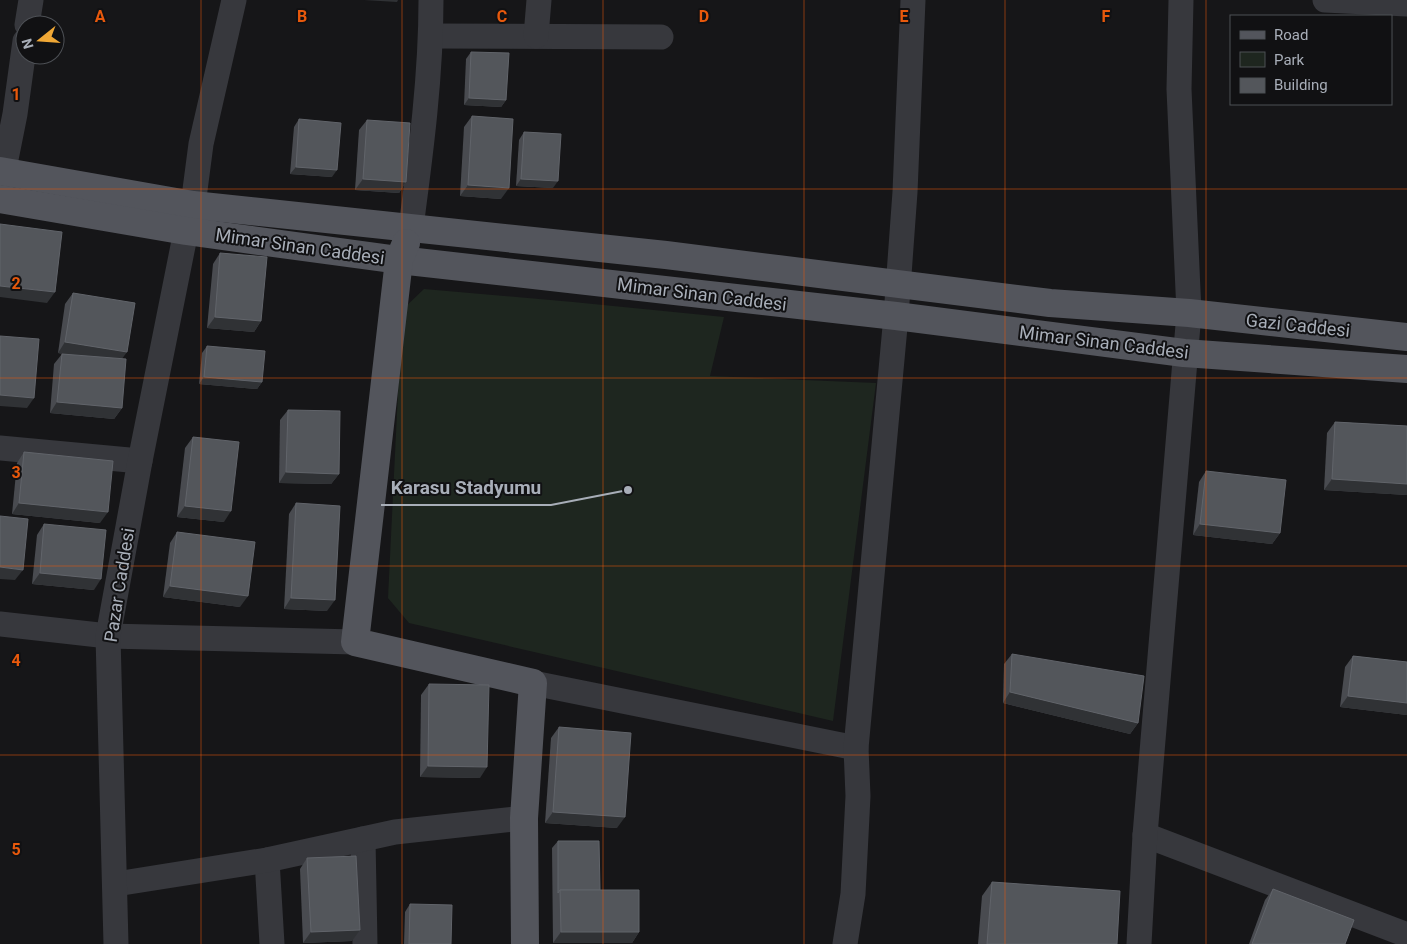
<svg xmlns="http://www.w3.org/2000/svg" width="1407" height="944" viewBox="0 0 1407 944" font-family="Roboto,sans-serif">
	<rect width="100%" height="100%" fill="#161618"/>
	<polygon fill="#1e261f" points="424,289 573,302 724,317 710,376 876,383 833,721 409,623 388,598 402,310"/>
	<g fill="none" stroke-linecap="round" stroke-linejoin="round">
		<g stroke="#37383d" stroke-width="25">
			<polyline points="1325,0 1407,4"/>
			<polyline points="27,25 31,0"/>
			<polyline points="431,36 661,37"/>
			<polyline points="536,36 539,0"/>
			<polyline points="0,189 15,114 25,41"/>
			<path d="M411,227c10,-75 20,-151 20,-227"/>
			<polyline points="0,448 140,461"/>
			<polyline points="0,624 108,636 355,642"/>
			<polyline points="533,683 856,748"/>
			<polyline points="1145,835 1407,935"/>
			<polyline points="363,839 365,944"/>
			<polyline points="267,860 272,944"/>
			<polyline points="116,884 267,860 395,832 524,818"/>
			<polyline points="116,944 108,636 140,461 186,231 193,205 201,144 234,0"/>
			<polyline points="845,944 853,894 858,796 856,748 896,316 905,192 913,0"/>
			<polyline points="1139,944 1145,835 1189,313 1179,89 1181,0"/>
		</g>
		<g stroke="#53555c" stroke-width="28">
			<polyline points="0,171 193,205 666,255 1050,303 1189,313 1407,337"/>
			<polyline points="0,199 186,231 399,260 896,316 1184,353 1407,369"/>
			<polyline points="406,243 399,260 355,642 533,683 524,818 525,944"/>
		</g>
	</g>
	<g fill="#494b50">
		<polygon points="471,52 506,100 501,107 464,105 466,59"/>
		<polygon points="472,116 501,199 460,196 464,127"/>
		<polygon points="299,119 332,177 290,174 294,127"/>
		<polygon points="367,120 406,182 399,193 355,190 359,130"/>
		<polygon points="524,132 553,188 516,186 519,140"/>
		<polygon points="220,253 261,321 254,332 207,328 213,264"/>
		<polygon points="73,293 122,359 122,408 114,419 50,413 54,364 62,354 64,354 58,353 65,304"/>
		<polygon points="207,346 262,382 257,389 199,384 202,353"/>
		<polygon points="288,410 339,474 331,484 279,483 280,420"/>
		<polygon points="1335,422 1407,426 1407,495 1324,490 1327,433"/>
		<polygon points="193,437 224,522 177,517 185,448"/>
		<polygon points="24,452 100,523 12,514 17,463"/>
		<polygon points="1206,471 1280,533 1272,544 1193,535 1199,482"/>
		<polygon points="296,503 327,611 284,609 289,514"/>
		<polygon points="44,524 94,590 32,584 37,535"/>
		<polygon points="177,532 240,607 163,597 170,543"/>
		<polygon points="1012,654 1138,723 1130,734 1003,703 1004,664"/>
		<polygon points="1353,656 1407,662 1407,715 1340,707 1345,667"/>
		<polygon points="429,684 480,778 420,777 421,695"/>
		<polygon points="559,727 617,828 545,823 551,738"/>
		<polygon points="558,841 600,890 639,932 632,943 553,943 552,848"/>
		<polygon points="307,858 352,941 303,943 300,869"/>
		<polygon points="992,882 1117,944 978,944 982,896"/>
		<polygon points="1273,889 1345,944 1249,944 1265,900"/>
		<polygon points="410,904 451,944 404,944 405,912"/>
	</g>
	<g fill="#303235">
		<polygon points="364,0 398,0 397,2"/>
		<polygon points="469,98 506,100 501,107 464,105"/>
		<polygon points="296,167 337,170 332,177 290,174"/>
		<polygon points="363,179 406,182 399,193 355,190"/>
		<polygon points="521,179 558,181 553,188 516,186"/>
		<polygon points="468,185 509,188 501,199 460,196"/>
		<polygon points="0,286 55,292 47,303 0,297"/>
		<polygon points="215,317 261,321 254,332 207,328"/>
		<polygon points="65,342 127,352 119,363 58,353"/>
		<polygon points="204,377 262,382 257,389 199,384"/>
		<polygon points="0,395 34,398 27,408 0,406"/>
		<polygon points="57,402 122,408 114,419 50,413"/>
		<polygon points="286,472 339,474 331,484 279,483"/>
		<polygon points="1332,479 1407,484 1407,495 1324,490"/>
		<polygon points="19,503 108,512 100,523 12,514"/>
		<polygon points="185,506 231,511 224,522 177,517"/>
		<polygon points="1200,524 1280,533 1272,544 1193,535"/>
		<polygon points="0,567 23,570 15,580 0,579"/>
		<polygon points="40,573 101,579 94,590 32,584"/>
		<polygon points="170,586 248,596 240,607 163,597"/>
		<polygon points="291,598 335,600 327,611 284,609"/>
		<polygon points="1010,692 1138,723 1130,734 1003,703"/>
		<polygon points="1348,696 1407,703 1407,715 1340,707"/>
		<polygon points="428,766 487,767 480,778 420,777"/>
		<polygon points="553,812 625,817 617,828 545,823"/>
		<polygon points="360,930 352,941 303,943 311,932"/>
		<polygon points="561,932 639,932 632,943 553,943"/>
	</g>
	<g fill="#53565b" stroke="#61646a">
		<polygon points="471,52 509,53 506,100 469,98"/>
		<polygon points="472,116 513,119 509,188 468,185"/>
		<polygon points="299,119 341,123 337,170 296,167"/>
		<polygon points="367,120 410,123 406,182 363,179"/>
		<polygon points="524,132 561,134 558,181 521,179"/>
		<polygon points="0,224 62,232 55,292 0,286"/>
		<polygon points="220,253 267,257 261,321 215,317"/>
		<polygon points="73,293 135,303 127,352 65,342"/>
		<polygon points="0,336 39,339 34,398 0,395"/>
		<polygon points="207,346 265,351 262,382 204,377"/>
		<polygon points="62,354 126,359 122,408 57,402"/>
		<polygon points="288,410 340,411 339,474 286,472"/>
		<polygon points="1335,422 1407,426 1407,484 1332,479"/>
		<polygon points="193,437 239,442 231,511 185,506"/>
		<polygon points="24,452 113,461 108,512 19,503"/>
		<polygon points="1206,471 1286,480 1280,533 1200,524"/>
		<polygon points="296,503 340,506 335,600 291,598"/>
		<polygon points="0,516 28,519 23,570 0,567"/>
		<polygon points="44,524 106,530 101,579 40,573"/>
		<polygon points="177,532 255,542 248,596 170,586"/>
		<polygon points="1012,654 1144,676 1138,723 1010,692"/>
		<polygon points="1353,656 1407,662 1407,703 1348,696"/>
		<polygon points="429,684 489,685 487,767 428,766"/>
		<polygon points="559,727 631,733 625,817 553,812"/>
		<polygon points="558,841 599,841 600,890 560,890 558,893"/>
		<polygon points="356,856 360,930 311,932 307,858"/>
		<polygon points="992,882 1120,891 1117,944 987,944"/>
		<polygon points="1273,889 1354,920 1345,944 1252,944"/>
		<polygon points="560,890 639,890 639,932 561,932"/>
		<polygon points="410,904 452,905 451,944 409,944"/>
	</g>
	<path fill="none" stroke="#e8590c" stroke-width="1" stroke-opacity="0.55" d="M201,0v944M402,0v944M603,0v944M804,0v944M1005,0v944M1206,0v944M0,189h1407M0,378h1407M0,566h1407M0,755h1407"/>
	<g text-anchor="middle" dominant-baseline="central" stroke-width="4" stroke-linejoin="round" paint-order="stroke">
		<g font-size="18" fill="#a8aeb8" stroke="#111113">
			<text transform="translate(300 246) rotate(8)">Mimar Sinan Caddesi</text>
			<text transform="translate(702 294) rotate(7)">Mimar Sinan Caddesi</text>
			<text transform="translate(1298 325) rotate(6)">Gazi Caddesi</text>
			<text transform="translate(1104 342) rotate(7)">Mimar Sinan Caddesi</text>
			<text transform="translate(119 585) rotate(-81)">Pazar Caddesi</text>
		</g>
	</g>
	<g font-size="16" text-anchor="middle" font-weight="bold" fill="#e8590c" stroke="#111113" stroke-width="4" stroke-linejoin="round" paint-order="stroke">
		<text x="100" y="22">A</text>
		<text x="302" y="22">B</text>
		<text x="502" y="22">C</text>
		<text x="704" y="22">D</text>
		<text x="904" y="22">E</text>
		<text x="1106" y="22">F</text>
		<text x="16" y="100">1</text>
		<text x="16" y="289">2</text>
		<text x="16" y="478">3</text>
		<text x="16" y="666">4</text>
		<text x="16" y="855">5</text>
	</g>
	<path fill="none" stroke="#a8aeb8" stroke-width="2" d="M628 490L551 505H381"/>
	<circle fill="#a8aeb8" stroke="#111113" stroke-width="2" cx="628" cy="490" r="5"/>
	<g font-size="19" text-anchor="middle" font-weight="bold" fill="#a8aeb8" stroke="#111113" stroke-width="4" stroke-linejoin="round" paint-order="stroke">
		<text x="466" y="494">Karasu Stadyumu</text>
	</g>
	<rect x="1230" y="15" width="162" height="90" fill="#111113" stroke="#4d5055"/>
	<rect x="1240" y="31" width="25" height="8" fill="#53555c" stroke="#4d5055"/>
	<text x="1274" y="40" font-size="15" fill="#a8aeb8">Road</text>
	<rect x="1240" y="52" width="25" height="15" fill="#1e261f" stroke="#4d5055"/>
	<text x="1274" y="65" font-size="15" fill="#a8aeb8">Park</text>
	<rect x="1240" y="78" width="25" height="15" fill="#53565b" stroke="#4d5055"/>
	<text x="1274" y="90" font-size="15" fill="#a8aeb8">Building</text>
	<g transform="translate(40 40) rotate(253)"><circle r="24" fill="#111113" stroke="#4d5055"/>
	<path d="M0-4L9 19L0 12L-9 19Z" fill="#f0a836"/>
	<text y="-8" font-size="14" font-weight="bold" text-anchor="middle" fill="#a8aeb8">N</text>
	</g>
</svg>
